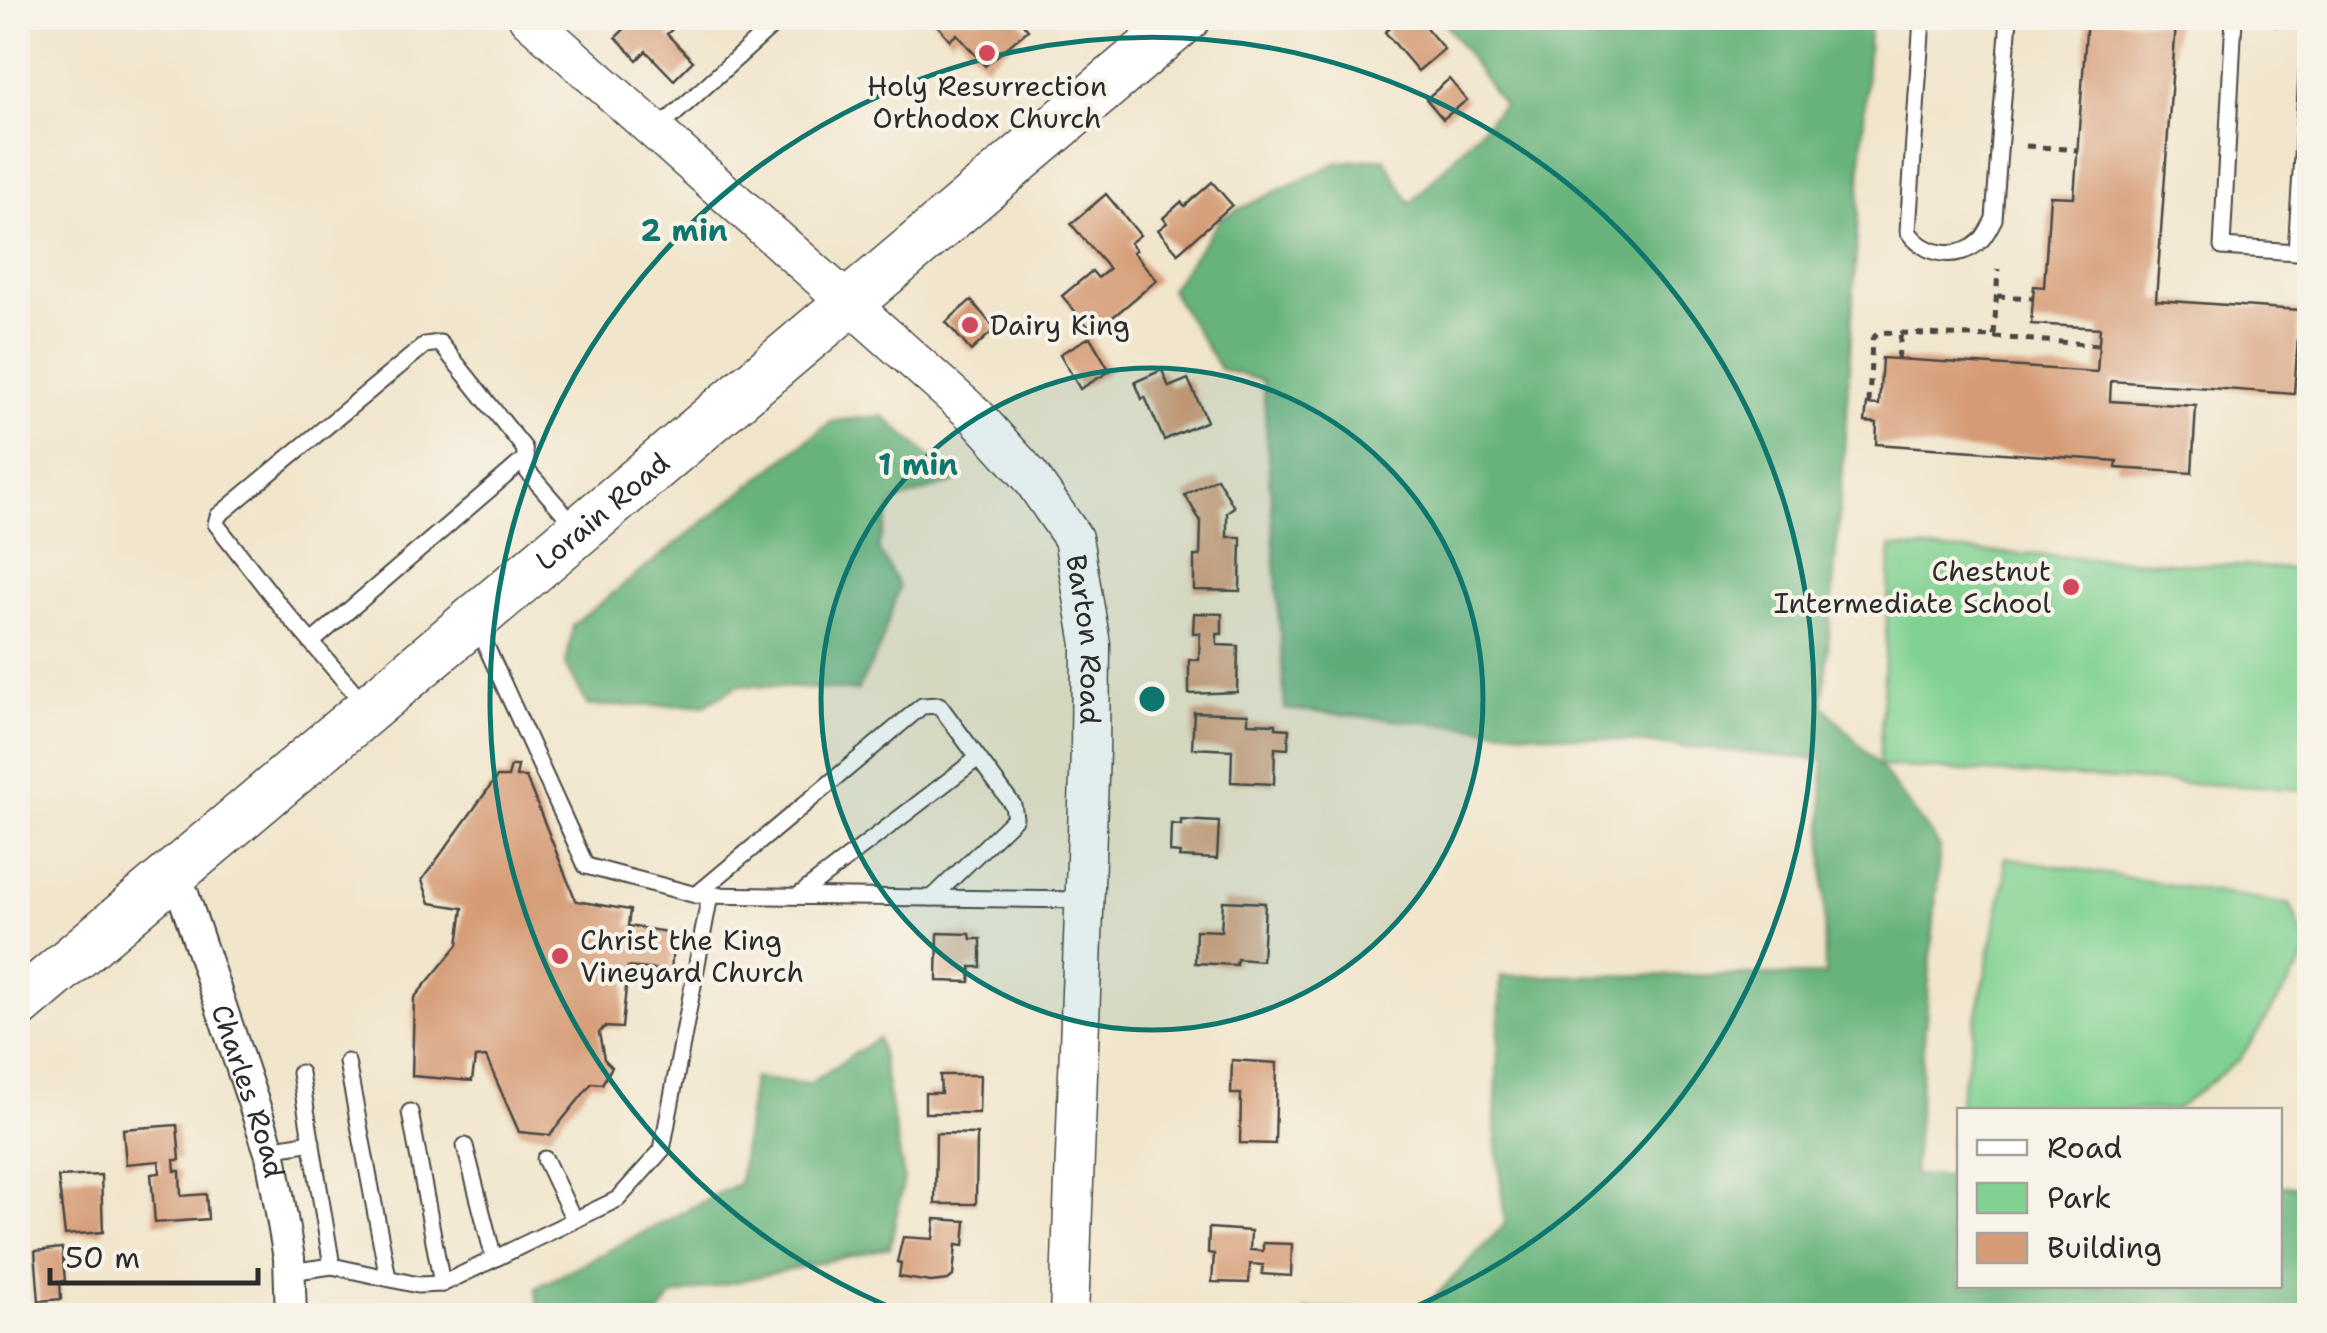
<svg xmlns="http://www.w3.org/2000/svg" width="2327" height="1333" viewBox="0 0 2327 1333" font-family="'Shantell Sans',sans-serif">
	<rect width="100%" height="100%" fill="#f7f3e8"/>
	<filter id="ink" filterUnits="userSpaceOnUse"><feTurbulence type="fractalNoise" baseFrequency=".01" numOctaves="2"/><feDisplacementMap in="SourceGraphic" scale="20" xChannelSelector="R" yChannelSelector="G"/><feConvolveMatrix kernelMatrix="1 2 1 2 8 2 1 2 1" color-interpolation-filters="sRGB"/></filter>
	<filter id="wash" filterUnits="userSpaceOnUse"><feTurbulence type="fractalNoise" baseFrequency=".0048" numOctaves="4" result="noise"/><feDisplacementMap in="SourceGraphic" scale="40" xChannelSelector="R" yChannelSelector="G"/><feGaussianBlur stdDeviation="2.25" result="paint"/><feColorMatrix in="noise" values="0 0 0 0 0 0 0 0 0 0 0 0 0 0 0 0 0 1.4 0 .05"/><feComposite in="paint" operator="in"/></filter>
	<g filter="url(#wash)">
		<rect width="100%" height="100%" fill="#f1e5cb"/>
		<g fill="#80d192" stroke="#567e5e" stroke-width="2.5">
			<polygon points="1891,547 2309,570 2309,790 1879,766"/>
			<polygon points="2005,857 2291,905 2309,953 2240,1059 2175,1110 1960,1110 1959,1143 1951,1143 2005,878"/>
		</g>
		<g fill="#68b37c" stroke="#4a6f54" stroke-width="2.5">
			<polygon points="1441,18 1715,18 1721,20 1724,18 1870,18 1843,468 1823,705 1879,766 1940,847 1913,1175 1959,1176 1960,1286 2280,1286 2280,1186 2309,1187 2309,1315 1306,1315 1306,1311 1424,1308 1505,1224 1495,1123 1501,976 1825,975 1823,760 1285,709 1263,381 1220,369 1170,289 1222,217 1339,162 1384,158 1410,204 1503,105"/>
			<polygon points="883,416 957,481 893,502 878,548 899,587 880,647 857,691 739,685 704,705 588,706 566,665 573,625 832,421"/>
			<polygon points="878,1038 904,1179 890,1247 672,1296 659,1315 539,1315 536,1288 739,1183 753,1078 809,1084"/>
		</g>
		<g id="blocks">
			<g fill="#d59b76">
				<polygon points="636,18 684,18 667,34 693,61 674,80 646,51 637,60 616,37"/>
				<polygon points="931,18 1018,18 1028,30 985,66 957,34 950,40"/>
				<polygon points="1382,18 1418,18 1444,49 1418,71 1385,32 1390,27"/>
				<polygon points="2087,18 2176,23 2156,300 2300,310 2294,394 2111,381 2110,401 2196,406 2192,473 2116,468 2117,461 1876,444 1877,423 1865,422 1867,404 1879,405 1882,358 2097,372 2100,328 2031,324 2034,286 2044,287 2050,196 2074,197"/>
				<polygon points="1449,79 1467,100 1443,119 1426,99"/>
				<polygon points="1212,182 1232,205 1178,253 1158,230 1167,223 1163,218 1181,202 1185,206"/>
				<polygon points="1106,194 1140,235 1130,243 1136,250 1133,252 1157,280 1094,333 1062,296 1092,271 1098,278 1109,269 1071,224"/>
				<polygon points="971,300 995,329 971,351 946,322"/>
				<polygon points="1090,337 1110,371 1080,389 1060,354"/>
				<polygon points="1162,370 1169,387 1188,379 1207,421 1164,440 1145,397 1142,399 1135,382"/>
				<polygon points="1217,478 1234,507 1227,512 1227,537 1241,537 1240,591 1194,590 1194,556 1200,556 1201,522 1185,495"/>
				<polygon points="1194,613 1222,614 1222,634 1217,634 1217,645 1238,646 1237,692 1189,694 1189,660 1199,660 1200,633 1193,633"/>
				<polygon points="1194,712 1248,714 1248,723 1276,724 1276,728 1289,729 1288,749 1275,748 1274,784 1231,782 1232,750 1192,748"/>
				<polygon points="511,766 518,766 516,777 526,777 576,901 630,910 628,926 674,933 671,971 628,967 622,1028 604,1027 599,1033 604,1059 612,1067 602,1084 592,1083 550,1135 519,1132 486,1057 475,1058 472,1081 412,1076 414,998 458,945 463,908 430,903 422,880 497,777 508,777"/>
				<polygon points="1181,820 1219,822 1217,859 1179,857 1180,853 1170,852 1171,824 1181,825"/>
				<polygon points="1223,901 1265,903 1262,961 1237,959 1236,965 1195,963 1196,930 1221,931"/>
				<polygon points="938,933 970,934 971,939 981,939 981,967 971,967 970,982 937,981"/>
				<polygon points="1232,1060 1277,1063 1275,1144 1240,1143 1241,1094 1231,1094"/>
				<polygon points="940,1075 980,1075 979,1113 925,1113 925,1093 941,1093"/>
				<polygon points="177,1125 180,1160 174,1160 175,1171 180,1171 181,1196 206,1194 208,1219 155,1223 151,1174 160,1173 159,1161 126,1164 123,1129"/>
				<polygon points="936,1133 977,1134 976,1204 935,1204"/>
				<polygon points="101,1175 103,1232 65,1235 58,1177"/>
				<polygon points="935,1219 966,1221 964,1246 956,1245 953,1276 948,1280 931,1282 899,1277 901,1263 897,1262 903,1237 933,1239"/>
				<polygon points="1209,1228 1251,1231 1250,1250 1263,1251 1263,1243 1292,1244 1291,1276 1262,1274 1263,1265 1250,1264 1249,1283 1212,1282 1214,1254 1208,1253"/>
				<polygon points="62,1248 65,1281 60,1282 61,1299 39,1301 35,1251"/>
			</g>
		</g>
	</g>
	<g filter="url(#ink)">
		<use href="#blocks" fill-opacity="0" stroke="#494743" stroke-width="2.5"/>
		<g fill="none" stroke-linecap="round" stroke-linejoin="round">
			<defs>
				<g id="service">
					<path d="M1922,18l-14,213c15,24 50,31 72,10 6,-5 10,-15 14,-22l15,-201"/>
					<polyline points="2234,18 2222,247 2296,252 2310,27"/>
					<polyline points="2277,18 2310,20"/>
					<polyline points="657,130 781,18"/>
					<polyline points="476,624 586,866 696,895 1082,900"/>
					<polyline points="312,642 526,458"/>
					<polyline points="366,706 281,607 216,524 218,516 425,345 440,343 524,448 528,472 575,526"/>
					<polyline points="696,895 922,706 939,705 1013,805 1015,818 932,898"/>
					<polyline points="798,896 978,758"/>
					<polyline points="347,1062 388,1278"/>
					<polyline points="300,1073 332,1266 418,1285 442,1284 618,1199 662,1150 710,895"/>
					<polyline points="410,1112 442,1284"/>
					<polyline points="465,1146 494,1259"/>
					<polyline points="269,1149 312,1142"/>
					<polyline points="545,1159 574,1220"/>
					<polyline points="290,1272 332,1266"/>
				</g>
				<g id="minor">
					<path id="s1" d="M176,873l95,282 18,103 2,58"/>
				</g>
				<g id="tertiary">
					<path id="s2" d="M528,18l448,398 54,60 43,62 18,106 -1,107 -21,565"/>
				</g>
				<g id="primary">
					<path id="s3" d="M18,1005l1168,-987"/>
				</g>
			</defs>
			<use href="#service" stroke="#494743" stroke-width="19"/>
			<use href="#minor" stroke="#494743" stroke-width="34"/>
			<use href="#tertiary" stroke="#494743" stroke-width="41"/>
			<use href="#primary" stroke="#494743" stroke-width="51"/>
			<g stroke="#494743" stroke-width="5" stroke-dasharray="8 8" stroke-linecap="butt">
				<polyline points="2026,146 2078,150"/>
				<polyline points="1997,296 2033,298"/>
				<polyline points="1994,337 2099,345"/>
				<polyline points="1898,359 1901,332"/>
				<polyline points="1869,404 1872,339 1879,332 1994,337 1998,269"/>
			</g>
			<use href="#service" stroke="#fff" stroke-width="15"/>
			<use href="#minor" stroke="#fff" stroke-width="30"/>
			<use href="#tertiary" stroke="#fff" stroke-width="38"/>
			<use href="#primary" stroke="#fff" stroke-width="48"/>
		</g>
	</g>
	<circle cx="1152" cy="699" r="331" fill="#0f766e" fill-opacity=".12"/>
	<g fill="none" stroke="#0f766e" stroke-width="5">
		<circle cx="1152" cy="699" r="331"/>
		<path d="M909 1315A662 662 0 1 1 1395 1315"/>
	</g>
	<g fill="#d1495b" stroke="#f7f3e8" stroke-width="4">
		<circle cx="987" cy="53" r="10"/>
		<circle cx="970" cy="325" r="10"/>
		<circle cx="2071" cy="587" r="10"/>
		<circle cx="560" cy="956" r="10"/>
	</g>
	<g text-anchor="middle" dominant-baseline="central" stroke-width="8" stroke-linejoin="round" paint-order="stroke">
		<g font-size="28" fill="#2b2b2b" stroke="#f7f3e8" text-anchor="start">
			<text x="987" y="86" text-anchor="middle">Holy Resurrection<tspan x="987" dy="32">Orthodox Church</tspan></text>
			<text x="990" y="325">Dairy King</text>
			<text x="2051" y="571" text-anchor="end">Chestnut<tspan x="2051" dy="32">Intermediate School</tspan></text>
			<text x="580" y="940">Christ the King<tspan x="580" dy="32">Vineyard Church</tspan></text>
		</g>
		<g font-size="28" fill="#2b2b2b" stroke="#f7f3e8">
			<text stroke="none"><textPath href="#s3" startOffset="765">Lorain Road</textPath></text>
			<text stroke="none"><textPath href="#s2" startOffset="858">Barton Road</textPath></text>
			<text stroke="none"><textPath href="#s1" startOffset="230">Charles Road</textPath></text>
		</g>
	</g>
	<circle cx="1152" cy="699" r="15" fill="#0f766e" stroke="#f7f3e8" stroke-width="5"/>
	<g font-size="30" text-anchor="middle" font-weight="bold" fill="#0f766e" stroke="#f7f3e8" stroke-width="8" stroke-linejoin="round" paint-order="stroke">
		<text x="684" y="241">2 min</text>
		<text x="918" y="475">1 min</text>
	</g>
	<rect width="2327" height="1333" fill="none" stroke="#f7f3e8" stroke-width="60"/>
	<rect x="1957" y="1108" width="325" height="180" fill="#f7f3e8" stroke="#a5a39c" stroke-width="2.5"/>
	<rect x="1977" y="1140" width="50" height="15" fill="#ffffff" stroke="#a5a39c" stroke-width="2.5"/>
	<text x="2047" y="1158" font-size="30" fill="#2b2b2b">Road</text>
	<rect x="1977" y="1183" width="50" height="30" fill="#80d192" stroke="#a5a39c" stroke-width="2.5"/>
	<text x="2047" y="1208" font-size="30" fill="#2b2b2b">Park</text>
	<rect x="1977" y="1233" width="50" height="30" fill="#d59b76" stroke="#a5a39c" stroke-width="2.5"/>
	<text x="2047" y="1258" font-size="30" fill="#2b2b2b">Building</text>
	<path d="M50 1268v15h208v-15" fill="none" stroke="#2b2b2b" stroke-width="5"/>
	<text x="65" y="1268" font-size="30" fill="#2b2b2b" stroke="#f7f3e8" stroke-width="8" paint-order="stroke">50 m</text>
</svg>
